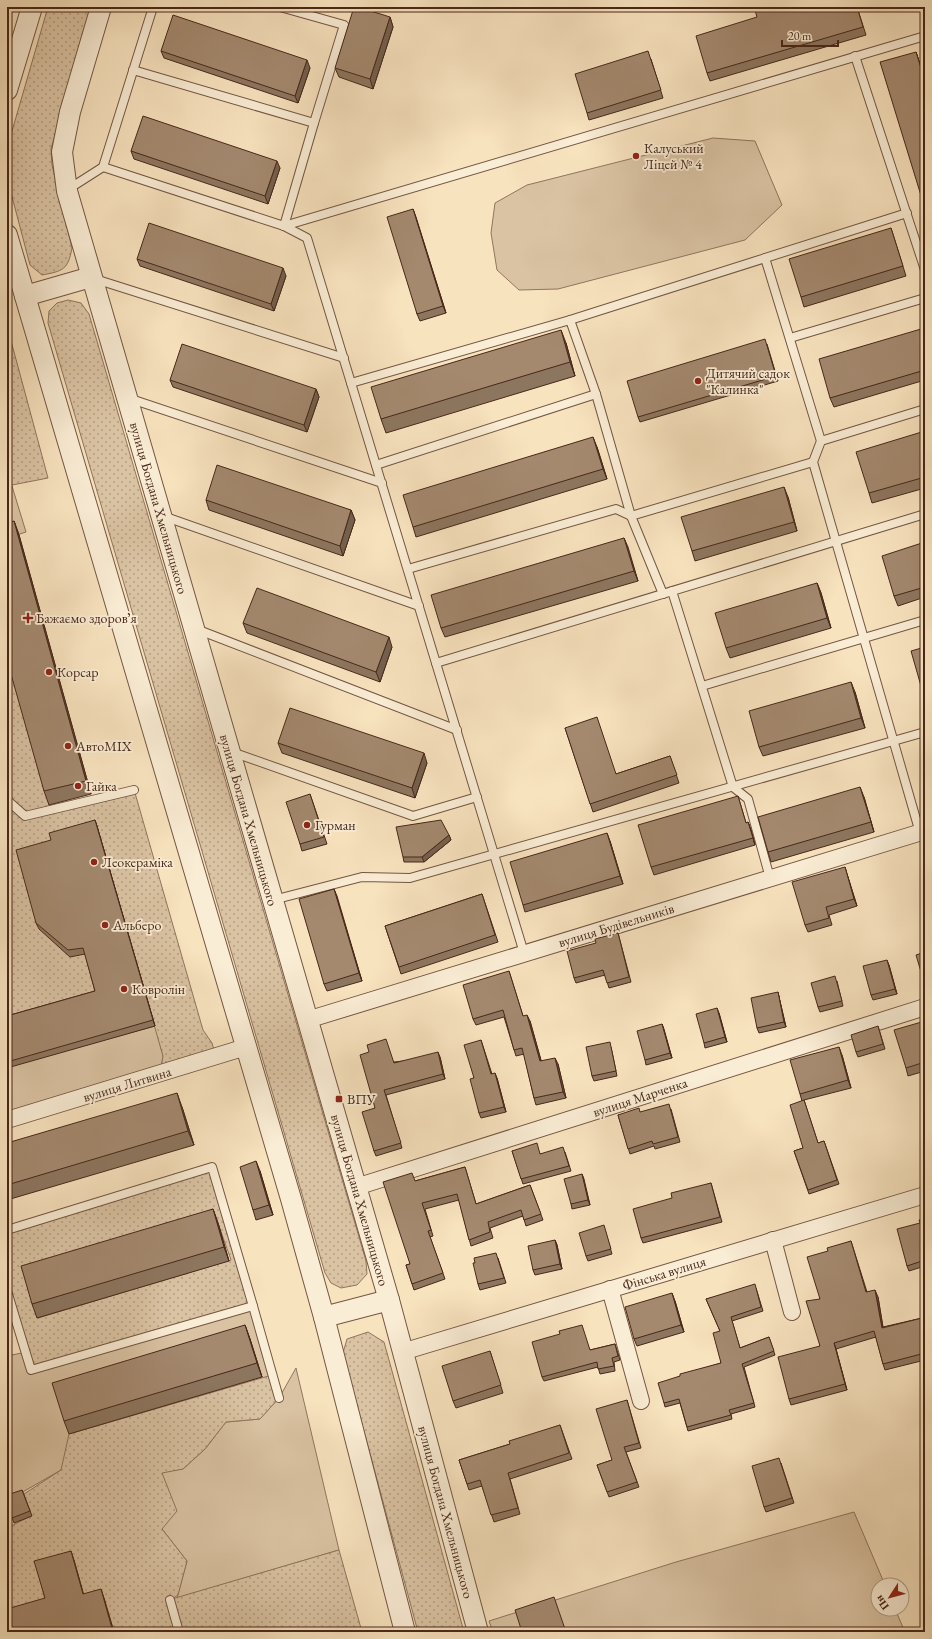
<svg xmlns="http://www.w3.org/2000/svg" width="932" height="1639" viewBox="0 0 932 1639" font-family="'EB Garamond',serif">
	<defs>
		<pattern id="park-dots" width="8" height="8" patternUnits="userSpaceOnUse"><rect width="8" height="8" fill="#dac3a3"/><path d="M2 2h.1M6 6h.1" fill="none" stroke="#b39e84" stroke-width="1.8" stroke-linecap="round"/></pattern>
	</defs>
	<rect width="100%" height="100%" fill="#f8e3bf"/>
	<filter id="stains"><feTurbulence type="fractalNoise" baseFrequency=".005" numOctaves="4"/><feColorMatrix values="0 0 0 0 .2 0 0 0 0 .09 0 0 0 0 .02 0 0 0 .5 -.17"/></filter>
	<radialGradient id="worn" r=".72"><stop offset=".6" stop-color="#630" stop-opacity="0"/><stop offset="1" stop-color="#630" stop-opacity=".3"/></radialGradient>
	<g fill="#dac3a3" stroke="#91755e">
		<polygon points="713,138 755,141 782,205 745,240 558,289 519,290 497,270 491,233 495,203 527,185"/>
		<polygon points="7,486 12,486 26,532 7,538"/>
		<polygon points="155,1026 163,1056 160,1074 7,1120 7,1067"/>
		<polygon points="253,1306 272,1375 61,1470 7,1501 7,1356"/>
		<polygon points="296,1368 339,1550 177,1598 187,1561 162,1529 161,1472 183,1469 205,1449 226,1422 260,1419 279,1398"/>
		<polygon points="854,1512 885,1585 878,1585 878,1609 895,1609 905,1632 493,1632 489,1621 676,1562"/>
	</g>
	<g fill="url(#park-dots)" stroke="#91755e" fill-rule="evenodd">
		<path d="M48,7h44l-41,142 1,16 20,83c-4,22 -9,23 -30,27l-12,-10 -20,-76 -3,-33 5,-25z"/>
		<polygon points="68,300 81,303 89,314 366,1261 367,1274 357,1285 341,1288 331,1283 325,1273 48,323 49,311 57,303"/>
		<polygon points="7,326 48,478 7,486"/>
		<polygon points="7,656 50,808 105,795 133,786 203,1030 212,1043 216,1057 160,1074 163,1056 97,826 85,954 97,997 7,1023"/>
		<path d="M212,1167l41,139 -222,64 -24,-79v-61zM218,1223l13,37 -193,58z"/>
		<polygon points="368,1332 384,1342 464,1632 418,1632 343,1353 347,1339"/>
		<polygon points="272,1375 279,1398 260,1419 226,1422 205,1449 183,1469 162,1473 177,1511 162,1529 187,1561 178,1595 172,1599 339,1550 362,1632 114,1632 104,1598 86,1603 74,1560 38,1570 47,1609 7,1619 7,1528 31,1516 24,1494 61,1470 69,1434"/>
	</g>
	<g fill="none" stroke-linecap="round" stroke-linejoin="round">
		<defs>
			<g id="service">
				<polyline points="855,56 925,270"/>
				<polyline points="133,70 314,123 344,25 280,7"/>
				<polyline points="103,167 284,226 314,123"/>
				<polyline points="67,190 103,167 153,7"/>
				<polyline points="284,226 307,238 524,953"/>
				<polyline points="284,226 925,36"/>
				<polyline points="765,258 821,441"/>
				<polyline points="95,279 344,358"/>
				<polyline points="570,320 907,213"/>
				<polyline points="790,338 925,298"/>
				<polyline points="351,383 570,320 596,394 631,516"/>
				<polyline points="128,398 382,483"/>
				<polyline points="376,465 596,394"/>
				<polyline points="163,516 419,606"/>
				<polyline points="408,569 616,509 631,516"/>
				<polyline points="672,591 733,787 748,799 770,878"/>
				<polyline points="663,594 631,516 813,462"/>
				<polyline points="196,629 457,730"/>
				<polyline points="436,663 925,514"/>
				<polyline points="702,686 925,620"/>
				<polyline points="232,752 413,816 477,797"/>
				<polyline points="7,800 25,816 134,790"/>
				<polyline points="920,833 813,462 821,441 925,409"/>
				<polyline points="273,900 362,877 410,878 925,732"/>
				<polyline points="7,1230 212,1167 253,1306 31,1370 7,1291"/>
				<polyline points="253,1306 279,1398"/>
				<polyline points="170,1600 179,1632"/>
			</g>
			<g id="minor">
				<polyline points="307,1020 925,831"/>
				<polyline points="7,1120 246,1047"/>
				<polyline points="356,1187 925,1007"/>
				<polyline points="773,1240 792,1312"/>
				<polyline points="610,1289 641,1401"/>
				<polyline points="402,1352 925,1195"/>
			</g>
			<g id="tertiary">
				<polyline points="101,7 70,112 62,152 67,191 389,1300 478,1632"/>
				<polyline points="7,90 32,7"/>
				<polyline points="7,235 291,1199 324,1317 405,1632"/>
				<polyline points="25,296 91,277"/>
				<polyline points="324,1317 389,1300"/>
			</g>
		</defs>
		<use href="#service" stroke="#745642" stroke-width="10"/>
		<use href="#minor" stroke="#745642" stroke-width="18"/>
		<use href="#tertiary" stroke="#745642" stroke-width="22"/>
		<use href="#service" stroke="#faedd5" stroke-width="8"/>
		<use href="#minor" stroke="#faedd5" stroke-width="16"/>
		<use href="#tertiary" stroke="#faedd5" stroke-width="20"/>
	</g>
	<g fill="#8d765f" stroke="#482719">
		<polygon points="857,7 866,35 710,81 707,73 791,9"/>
		<polygon points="390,17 393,27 373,89 339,77 335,68"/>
		<polygon points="161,51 310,68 298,103 164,58"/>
		<polygon points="916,52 925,79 925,208 923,202"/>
		<polygon points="651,59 663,98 589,120 587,113"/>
		<polygon points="131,151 280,168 268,204 134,159"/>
		<polygon points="413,209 446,313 420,321 417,314"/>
		<polygon points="891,228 906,276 804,307 801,297"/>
		<polygon points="137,259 286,276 274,311 140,266"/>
		<polygon points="921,329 925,340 925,380 834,407 830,398"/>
		<polygon points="566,343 575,376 386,433 381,419"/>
		<polygon points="767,344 778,381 640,422 638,417"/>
		<polygon points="170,380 316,389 319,397 307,432 173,387"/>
		<polygon points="925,431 925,488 872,503 869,493"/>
		<polygon points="597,447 607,479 416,537 413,527"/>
		<polygon points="788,497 797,531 695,561 692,551"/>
		<polygon points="206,500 351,510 355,520 343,556 209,510"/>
		<polygon points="14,521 19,535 91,794 49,805 44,791"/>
		<polygon points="624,538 638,581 445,637 441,628"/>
		<polygon points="925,542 925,597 898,606 894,596"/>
		<polygon points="817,583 821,593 831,628 730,658 726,648"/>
		<polygon points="243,623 392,647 380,682 247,633"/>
		<polygon points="925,647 925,699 923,693"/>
		<polygon points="855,692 865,728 763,756 759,747"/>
		<polygon points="565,728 616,774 670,756 679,783 593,812"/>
		<polygon points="278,743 427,763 415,798 282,753"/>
		<polygon points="310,794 327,844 302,851 300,844"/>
		<polygon points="738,796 746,823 748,822 751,830 755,845 654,875 651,867"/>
		<polygon points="864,797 874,832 771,862 768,852"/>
		<polygon points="95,820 155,1026 7,1068 7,1016 95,991 85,954 70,957 39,929 36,923 51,840"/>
		<polygon points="449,835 451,840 424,862 404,862 403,857"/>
		<polygon points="610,841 623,884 525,912 523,905"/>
		<polygon points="847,874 857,906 829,915 832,925 808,932 805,925"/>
		<polygon points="334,889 362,981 327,991 324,984"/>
		<polygon points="482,894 498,942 401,974 385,926"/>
		<polygon points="618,933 631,982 609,988 605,975 576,983 574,978 596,943"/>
		<polygon points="889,965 897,994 873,1000 871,995"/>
		<polygon points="509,971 523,1016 530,1021 541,1061 558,1064 566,1098 536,1105 534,1098 524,1054 516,1056 504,1017 476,1025 473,1019"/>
		<polygon points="837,981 843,1006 820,1012 818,1007"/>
		<polygon points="778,992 779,997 786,1027 759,1033 757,1028"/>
		<polygon points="719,1013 727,1042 705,1048 704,1043"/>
		<polygon points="925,1021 925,1071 908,1076 906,1068"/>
		<polygon points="662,1024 672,1058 646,1065 645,1060"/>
		<polygon points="878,1026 885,1049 858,1057 856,1052"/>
		<polygon points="481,1040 492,1074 497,1078 506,1112 481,1118 479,1113 474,1078"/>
		<polygon points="611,1047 617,1076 594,1081 592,1076"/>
		<polygon points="842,1055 851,1088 804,1100 818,1143 824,1141 839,1184 809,1194 794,1151 803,1148 802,1101 800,1094"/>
		<polygon points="440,1057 445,1079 386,1095 402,1148 376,1156 374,1151 375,1108 394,1062"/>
		<polygon points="182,1107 194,1145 7,1200 7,1143"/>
		<polygon points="671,1109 680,1142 655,1149 654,1146 630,1154 618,1115"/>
		<polygon points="512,1151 540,1154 565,1152 571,1171 523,1184"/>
		<polygon points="465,1167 476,1204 530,1185 543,1220 526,1226 523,1216 490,1228 493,1238 471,1246 459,1200 425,1209 433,1236 430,1237 445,1279 414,1290 406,1265 410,1264 415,1181"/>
		<polygon points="260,1171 273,1215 256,1220 253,1210"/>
		<polygon points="582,1174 590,1205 572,1209 571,1204"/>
		<polygon points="711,1183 722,1222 643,1243 641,1238 672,1198"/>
		<polygon points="213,1209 218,1223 229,1261 37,1318 32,1304"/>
		<polygon points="925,1219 925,1266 909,1271 907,1266 920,1223"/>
		<polygon points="605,1230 612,1254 588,1261 586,1256"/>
		<polygon points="555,1240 557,1245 562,1269 535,1275 533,1270"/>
		<polygon points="851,1241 867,1292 878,1297 883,1327 922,1318 925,1328 925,1360 885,1370 883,1364 876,1337 836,1349 847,1390 791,1405 789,1399 820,1346 820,1299 828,1251"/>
		<polygon points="498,1258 506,1283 480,1290 478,1284"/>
		<polygon points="756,1288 763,1311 732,1321 740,1348 769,1337 775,1355 744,1367 755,1407 731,1414 732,1419 688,1431 680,1403 665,1407 664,1403 680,1376 721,1363 720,1331 706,1299"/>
		<polygon points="675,1301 684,1332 637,1346 634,1339"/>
		<polygon points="245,1325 250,1339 262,1377 69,1434 64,1421"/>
		<polygon points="615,1344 620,1360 614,1362 615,1371 600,1374 598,1367 544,1381 542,1377 590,1350"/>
		<polygon points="490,1351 503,1393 456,1408 453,1401"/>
		<polygon points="627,1400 641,1448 626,1452 639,1487 609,1497 597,1465 612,1460"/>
		<polygon points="560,1425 572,1459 510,1479 520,1514 494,1522 482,1486 469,1490 459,1460 510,1444"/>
		<polygon points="781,1463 794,1503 766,1512 764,1507"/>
		<polygon points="22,1490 32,1516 14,1523 7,1504"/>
	</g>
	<g fill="#73604e" stroke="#482719">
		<polygon points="390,17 393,27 373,89 370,79"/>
		<polygon points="916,52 925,79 925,81"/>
		<polygon points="307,60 310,68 298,103 295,96"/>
		<polygon points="277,161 280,168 268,204 265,196"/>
		<polygon points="413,209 416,217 446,313 443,306"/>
		<polygon points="283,268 286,276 274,311 271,304"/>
		<polygon points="561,330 566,343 575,376 570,362"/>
		<polygon points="316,389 319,397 307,432 304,425"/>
		<polygon points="593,437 597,447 607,479 603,469"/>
		<polygon points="784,487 788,497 797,531 794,522"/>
		<polygon points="351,510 355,520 343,556 340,546"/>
		<polygon points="14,521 19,535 91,794 86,781"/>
		<polygon points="624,538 628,547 638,581 634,571"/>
		<polygon points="817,583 821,593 831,628 827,618"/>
		<polygon points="389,637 392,647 380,682 376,672"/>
		<polygon points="851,682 855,692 865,728 861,718"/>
		<polygon points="424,753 427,763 415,798 412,788"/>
		<polygon points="860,787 864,797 874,832 871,822"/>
		<polygon points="95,820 97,826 155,1026 153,1020"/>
		<polygon points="748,822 751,830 755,845 753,838"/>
		<polygon points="607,833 610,841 623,884 620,876"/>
		<polygon points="449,835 451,840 424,862 422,857"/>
		<polygon points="845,867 847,874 857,906 854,899"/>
		<polygon points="334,889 337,896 362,981 359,973"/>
		<polygon points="887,960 889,965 897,994 895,989"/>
		<polygon points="778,992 779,997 786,1027 784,1022"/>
		<polygon points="717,1008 719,1013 727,1042 725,1037"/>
		<polygon points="527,1015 530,1021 543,1067 540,1061"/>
		<polygon points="662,1024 664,1029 672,1058 670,1053"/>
		<polygon points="839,1047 842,1055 851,1088 848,1080"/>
		<polygon points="438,1052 440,1057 445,1079 443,1074"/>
		<polygon points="555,1058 558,1064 566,1098 563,1092"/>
		<polygon points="495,1073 497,1078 506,1112 504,1107"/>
		<polygon points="177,1093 182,1107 194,1145 188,1131"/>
		<polygon points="256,1161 260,1171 273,1215 269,1205"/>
		<polygon points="582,1174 584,1179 590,1205 588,1200"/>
		<polygon points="213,1209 218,1223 229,1261 224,1247"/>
		<polygon points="555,1240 557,1245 562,1269 560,1264"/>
		<polygon points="875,1290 878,1297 884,1334 882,1328"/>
		<polygon points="672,1293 675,1301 684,1332 681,1325"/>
		<polygon points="245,1325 250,1339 262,1377 257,1363"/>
		<polygon points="834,1343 836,1349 847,1390 845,1384"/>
		<polygon points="71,1551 74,1560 86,1603 83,1594"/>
		<polygon points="101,1589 104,1598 114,1632 113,1632"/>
	</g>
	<g fill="#a4896f" stroke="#482719">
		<polygon points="354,7 358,7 390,17 370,79 335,68"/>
		<polygon points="754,7 790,7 790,9 796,7 857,7 863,27 707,73 696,36 757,17"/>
		<polygon points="173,15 307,60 295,96 161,51"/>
		<polygon points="648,51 661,90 587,113 575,74"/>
		<polygon points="916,52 925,81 925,202 923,202 880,62"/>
		<polygon points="143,116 277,161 265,196 131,151"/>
		<polygon points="413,209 443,306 417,314 387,217"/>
		<polygon points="149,223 283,268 271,304 137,259"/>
		<polygon points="891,228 903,266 801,297 789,259"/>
		<polygon points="921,329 925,342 925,370 830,398 819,359"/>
		<polygon points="561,330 570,362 381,419 371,387"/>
		<polygon points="765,339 776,376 638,417 627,381"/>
		<polygon points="182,344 316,389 304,425 170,380"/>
		<polygon points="925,431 925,477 869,493 856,452"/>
		<polygon points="593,437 603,469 413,527 403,495"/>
		<polygon points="217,465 351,510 340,546 206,500"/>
		<polygon points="784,487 794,522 692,551 681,517"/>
		<polygon points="14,521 86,781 44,791 7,660 7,523"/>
		<polygon points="624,538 634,571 441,628 431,595"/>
		<polygon points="925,542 925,587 894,596 882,556"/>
		<polygon points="817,583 827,618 726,648 715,613"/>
		<polygon points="257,588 389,637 376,672 243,623"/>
		<polygon points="925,647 925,692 923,693 911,651"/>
		<polygon points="851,682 861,718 759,747 749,711"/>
		<polygon points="290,708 424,753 412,788 278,743"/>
		<polygon points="597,717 616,774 670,756 677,775 590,804 565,728"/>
		<polygon points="860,787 871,822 768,852 758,817"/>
		<polygon points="310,794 324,837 300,844 286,802"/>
		<polygon points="738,796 746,823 748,822 753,838 651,867 638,825"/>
		<polygon points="95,820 153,1020 7,1062 7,1016 95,991 83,948 68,950 36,923 16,850 51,840 49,833"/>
		<polygon points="441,820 449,835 422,857 403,857 396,827"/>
		<polygon points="607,833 620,876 523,905 510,862"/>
		<polygon points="845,867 854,899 826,907 829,918 805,925 792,882"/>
		<polygon points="334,889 359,973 324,984 299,899"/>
		<polygon points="482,894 495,935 399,967 385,926"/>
		<polygon points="618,933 629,977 607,983 603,970 574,978 567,951 596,943 595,939"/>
		<polygon points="925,952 925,982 924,982 916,955"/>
		<polygon points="887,960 895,989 871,995 863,966"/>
		<polygon points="509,971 523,1016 527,1015 540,1061 555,1058 563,1092 534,1098 522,1048 514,1050 503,1010 473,1019 463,985"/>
		<polygon points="835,976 842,1001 818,1007 811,983"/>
		<polygon points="778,992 784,1022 757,1028 751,998"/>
		<polygon points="717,1008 725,1037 704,1043 696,1014"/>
		<polygon points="925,1021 925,1062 906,1068 894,1030"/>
		<polygon points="662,1024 670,1053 645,1060 637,1031"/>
		<polygon points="878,1026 883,1044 856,1052 851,1035"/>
		<polygon points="386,1039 394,1063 438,1052 443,1074 384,1090 401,1143 374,1151 362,1112 375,1108 360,1055 369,1052 367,1045"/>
		<polygon points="481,1040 491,1074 495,1073 504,1107 479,1113 470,1079 474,1078 464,1045"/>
		<polygon points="610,1042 616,1071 592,1076 586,1047"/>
		<polygon points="839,1047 848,1080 800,1094 790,1060"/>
		<polygon points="177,1093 188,1131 7,1185 7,1143"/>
		<polygon points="804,1100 818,1143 824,1141 837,1180 808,1190 794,1151 803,1148 790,1105"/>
		<polygon points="669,1104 678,1137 653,1144 652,1141 628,1149 618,1115 639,1108 640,1112"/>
		<polygon points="537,1143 540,1154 563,1147 569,1166 521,1179 512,1151"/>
		<polygon points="256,1161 269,1205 253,1210 240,1167"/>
		<polygon points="465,1167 476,1204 530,1185 541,1214 524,1220 521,1210 488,1222 490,1232 469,1240 457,1194 422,1203 431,1230 428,1231 443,1273 412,1284 406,1265 410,1264 383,1182 412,1173 415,1181"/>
		<polygon points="582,1174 588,1200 571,1204 564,1179"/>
		<polygon points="711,1183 720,1217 641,1238 633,1209 672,1198 671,1193"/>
		<polygon points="213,1209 224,1247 32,1304 21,1266"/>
		<polygon points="925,1219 925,1260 907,1266 897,1229 920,1223 919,1220"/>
		<polygon points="604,1225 611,1249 586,1256 579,1233"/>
		<polygon points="555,1240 560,1264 533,1270 528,1246"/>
		<polygon points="851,1241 866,1292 875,1290 882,1328 922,1318 925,1331 925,1353 883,1364 874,1331 834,1343 845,1384 789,1399 778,1357 820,1346 806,1301 820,1299 807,1257 828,1251 827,1248"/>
		<polygon points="496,1253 504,1278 478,1284 473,1263 475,1263 474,1258"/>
		<polygon points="755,1284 761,1307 731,1317 740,1348 769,1337 774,1351 742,1364 754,1403 729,1410 731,1415 687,1427 679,1399 664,1403 658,1383 680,1376 680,1374 721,1363 713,1333 720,1331 706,1299"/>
		<polygon points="672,1293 681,1325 634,1339 625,1307"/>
		<polygon points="245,1325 257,1363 64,1421 52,1383"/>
		<polygon points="582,1325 590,1350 615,1344 618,1356 612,1358 614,1366 598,1369 597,1362 542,1377 532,1342 560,1334 559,1331"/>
		<polygon points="490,1351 501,1385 453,1401 442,1366"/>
		<polygon points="627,1400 639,1443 624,1447 637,1482 607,1492 597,1465 612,1460 596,1409"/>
		<polygon points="560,1425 569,1453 508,1473 518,1508 491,1515 480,1480 467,1484 459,1460 510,1444 509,1441"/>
		<polygon points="779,1458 792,1498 764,1507 752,1466"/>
		<polygon points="22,1490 30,1511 12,1518 7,1504 7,1495"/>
		<polygon points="71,1551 83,1594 101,1589 113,1632 7,1632 7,1609 45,1598 34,1561"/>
		<polygon points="554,1597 566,1632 522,1632 515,1610"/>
	</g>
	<g fill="#8f2418" stroke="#faedd5" stroke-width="1.5">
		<circle cx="636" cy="156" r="4"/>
		<circle cx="698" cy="381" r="4"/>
		<path d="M26 612h4v4h4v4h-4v4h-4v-4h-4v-4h4z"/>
		<circle cx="49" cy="672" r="4"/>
		<circle cx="68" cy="746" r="4"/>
		<circle cx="78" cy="786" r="4"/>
		<circle cx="307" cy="825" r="4"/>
		<circle cx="94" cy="862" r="4"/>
		<circle cx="105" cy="925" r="4"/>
		<circle cx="124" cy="989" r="4"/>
		<rect x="335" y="1095" width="8" height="8" rx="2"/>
	</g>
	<g text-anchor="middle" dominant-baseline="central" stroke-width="3.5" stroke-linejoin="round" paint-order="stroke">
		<g font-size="14" fill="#482719" stroke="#faedd5" text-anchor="start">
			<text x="644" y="148">Калуський<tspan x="644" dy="16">Ліцей № 4</tspan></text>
			<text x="706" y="373">Дитячий садок<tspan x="706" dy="16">"Калинка"</tspan></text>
			<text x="36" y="618">Бажаємо здоровʼя</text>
			<text x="57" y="672">Корсар</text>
			<text x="76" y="746">АвтоMIX</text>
			<text x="86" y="786">Гайка</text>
			<text x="315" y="825">Гурман</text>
			<text x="102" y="862">Леокераміка</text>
			<text x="113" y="925">Альберо</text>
			<text x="132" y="989">Ковролін</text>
			<text x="347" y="1099">ВПУ</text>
		</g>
		<g font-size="14" fill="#482719" stroke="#faedd5">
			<text transform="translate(159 508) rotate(74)">вулиця Богдана Хмельницького</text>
			<text transform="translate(249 820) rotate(74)">вулиця Богдана Хмельницького</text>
			<text transform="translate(616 925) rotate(-17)">вулиця Будівельників</text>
			<text transform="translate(127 1084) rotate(-17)">вулиця Литвина</text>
			<text transform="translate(640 1097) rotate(-18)">вулиця Марченка</text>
			<text transform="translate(360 1200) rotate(74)">вулиця Богдана Хмельницького</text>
			<text transform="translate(664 1273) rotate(-17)">Фінська вулиця</text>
			<text transform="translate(446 1512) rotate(75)">вулиця Богдана Хмельницького</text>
		</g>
	</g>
	<rect width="932" height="1639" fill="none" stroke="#f8e3bf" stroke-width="24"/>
	<rect x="8" y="8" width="916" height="1623" fill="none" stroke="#482719" stroke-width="2"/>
	<rect x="12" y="12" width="908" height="1615" fill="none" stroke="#482719"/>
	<g transform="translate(890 1597) rotate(234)"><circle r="19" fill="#faedd5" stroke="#b39e8a"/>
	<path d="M0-3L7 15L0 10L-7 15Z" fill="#8f2418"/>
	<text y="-6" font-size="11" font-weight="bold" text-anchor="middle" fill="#482719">Пн</text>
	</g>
	<path d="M782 40v6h56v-6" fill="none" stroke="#482719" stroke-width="2"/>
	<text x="788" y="40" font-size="12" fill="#482719" stroke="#faedd5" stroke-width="3" paint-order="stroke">20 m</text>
	<rect width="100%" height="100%" filter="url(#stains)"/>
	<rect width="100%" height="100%" fill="url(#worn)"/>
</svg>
